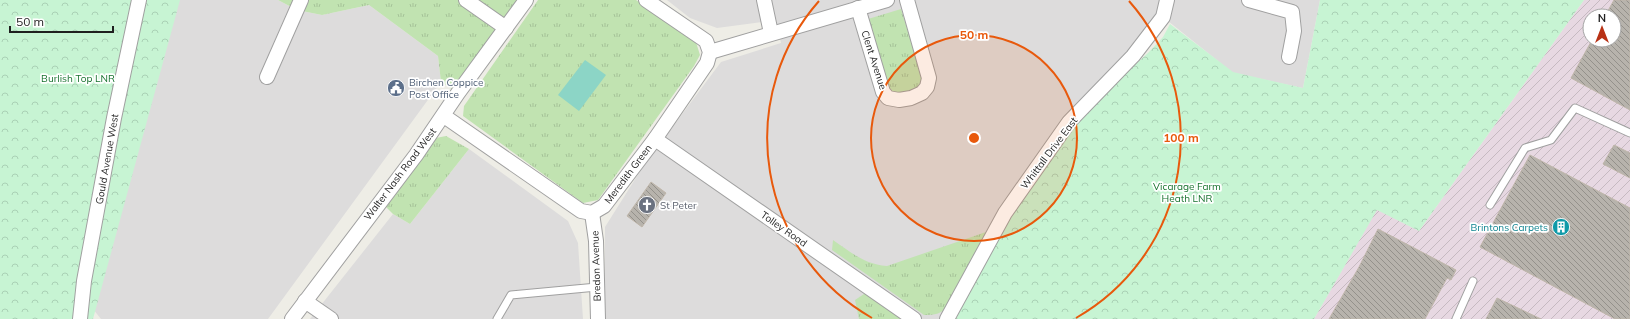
<svg xmlns="http://www.w3.org/2000/svg" width="1630" height="319" viewBox="0 0 1630 319" font-family="Mulish,sans-serif">
	<defs>
		<pattern id="industrial-furrows" width="10" height="10" patternUnits="userSpaceOnUse"><rect width="10" height="10" fill="#e7d8e2"/><path d="M-1 1l2-2M0 10L10 0M9 11l2-2" fill="none" stroke="#c6b9c1"/></pattern>
		<pattern id="grass-tufts" width="24" height="20" patternUnits="userSpaceOnUse"><rect width="24" height="20" fill="#c1e3b1"/><path d="M3 7l-1-3M5 7V3M7 7l1-3M15 17l-1-3M17 17v-4M19 17l1-3" fill="none" stroke="#a5c298"/></pattern>
		<pattern id="park-crowns" width="20" height="18" patternUnits="userSpaceOnUse"><rect width="20" height="18" fill="#c7f4d3"/><path d="M2 6a3 3 0 1 1 6 0M12 15a3 3 0 1 1 6 0" fill="none" stroke="#aad1b5"/></pattern>
		<pattern id="building-back-hatch" width="6" height="6" patternUnits="userSpaceOnUse"><rect width="6" height="6" fill="#b7b3ac"/><path d="M-1 5l2 2M0 0l6 6M5-1l2 2" fill="none" stroke="#94918b"/></pattern>
	</defs>
	<rect width="100%" height="100%" fill="#eeede6"/>
	<g fill="#dddcdc">
		<polygon points="155,0 278,0 297,10 322,15 369,5 438,56 441,82 268,319 101,319 93,309"/>
		<polygon points="667,0 1320,0 1303,88 1233,73 1163,17 947,319 605,319 605,227 644,165 721,62 781,43 776,20 717,28 690,18"/>
		<polygon points="469,149 568,221 578,243 583,319 310,319 393,214 410,224"/>
	</g>
	<path fill="url(#industrial-furrows)" fill-rule="evenodd" d="M1584,0h46v319h-316l63,-110 42,22zM1590,16h24v24h-24z"/>
	<g fill="url(#grass-tufts)">
		<polygon points="278,0 526,0 458,93 441,82 438,56 369,5 322,15 297,10"/>
		<polygon points="538,0 636,0 695,39 700,55 694,66 598,200 583,203 463,116 464,106"/>
		<polygon points="901,9 923,80 918,89 898,94 892,93 887,89 868,19"/>
		<polygon points="446,136 469,149 410,224 393,214 386,207 436,138"/>
		<path d="M986,232l-37,73c-7,9 -14,10 -25,10l-92,-65 1,-10c19,13 31,24 54,26z"/>
		<polygon points="867,292 906,319 859,319 855,300"/>
	</g>
	<g fill="url(#park-crowns)">
		<polygon points="0,0 180,0 93,319 0,319"/>
		<polygon points="1320,0 1584,0 1419,231 1377,210 1314,319 956,319 983,259 1067,132 1108,89 1148,53 1163,37 1170,24 1233,72 1303,88"/>
	</g>
	<polygon fill="#8cd5c6" points="585,60 606,75 579,111 558,95"/>
	<g fill="url(#building-back-hatch)" stroke="#bfb6aa">
		<polygon points="1614,0 1630,0 1630,110 1571,78 1592,40 1614,40 1614,16 1605,16"/>
		<polygon points="1614,145 1630,153 1630,178 1603,164"/>
		<polygon points="1530,155 1630,208 1630,319 1615,319 1480,247"/>
		<polygon points="651,182 666,193 642,227 627,216"/>
		<polygon points="1378,229 1456,270 1451,280 1447,278 1425,319 1329,319 1359,267"/>
		<polygon points="1497,298 1541,319 1486,319"/>
	</g>
	<g fill="none" stroke-linecap="round" stroke-linejoin="round">
		<defs>
			<g id="service">
				<polyline points="1490,205 1525,148 1551,140 1575,108 1630,133"/>
				<polyline points="497,319 511,295 597,287"/>
				<polyline points="1456,319 1473,281"/>
			</g>
			<g id="minor">
				<polyline points="466,0 506,28"/>
				<polyline points="764,0 771,33"/>
				<polyline points="1249,0 1292,12 1294,31 1289,57"/>
				<polyline points="858,8 883,92 888,98 899,100 911,98 922,93 927,87 929,78 907,0"/>
				<polyline points="710,52 887,0"/>
				<polyline points="267,77 301,0"/>
				<polyline points="444,116 581,211 592,213 604,206 655,139 707,63 710,52 706,41 646,0"/>
				<polyline points="655,139 914,319"/>
				<polyline points="592,213 596,241 598,319"/>
				<polyline points="305,301 331,319"/>
				<polyline points="80,319 84,281 114,118 139,0"/>
				<polyline points="292,319 416,155 458,93 526,0"/>
				<polyline points="947,319 1005,213 1069,122 1133,56 1163,17 1167,0"/>
			</g>
		</defs>
		<use href="#service" stroke="#a0a0a0" stroke-width="9"/>
		<use href="#minor" stroke="#a0a0a0" stroke-width="16"/>
		<use href="#service" stroke="#fff" stroke-width="7"/>
		<use href="#minor" stroke="#fff" stroke-width="14"/>
	</g>
	<circle cx="974" cy="138" r="103" fill="#e8590c" fill-opacity=".12"/>
	<g fill="none" stroke="#e8590c" stroke-width="2">
		<circle cx="974" cy="138" r="103"/>
		<path d="M872 318A207 207 0 0 1 819 1M1129 1A207 207 0 0 1 1076 318"/>
	</g>
	<defs>
		<symbol id="civic-disc" viewBox="-11 -11 22 22"><circle r="9.5" fill="#5c6f8a" stroke="#fff"/><path d="M-.6-6.5H3V-4.5H.6V-3L4-1V1h2V6H-6V1h2V-1L-.6-3ZM-1.2 2.5V6h2.4V2.5Z" fill="#fff"/></symbol>
		<symbol id="church-disc" viewBox="-11 -11 22 22"><circle r="9.5" fill="#6b7280" stroke="#fff"/><path d="M-1.2-6h2.4v3.5h3.3v2.4h-3.3V6h-2.4V-.1h-3.3v-2.4h3.3Z" fill="#fff"/></symbol>
		<symbol id="building-disc" viewBox="-11 -11 22 22"><circle r="9.5" fill="#0f9aa8" stroke="#fff"/><path d="M-4-6H4V6H1V3H-1V6H-4ZM-2.5-4.3h1.7v1.8h-1.7ZM.8-4.3h1.7v1.8H.8ZM-2.5-1h1.7V.8h-1.7ZM.8-1h1.7V.8H.8Z" fill="#fff"/></symbol>
	</defs>
	<g fill-rule="evenodd">
		<use href="#civic-disc" x="386" y="78" width="20" height="20"/>
		<use href="#church-disc" x="637" y="195" width="20" height="20"/>
		<use href="#building-disc" x="1551" y="217" width="20" height="20"/>
	</g>
	<g text-anchor="middle" dominant-baseline="central" stroke-width="3.5" stroke-linejoin="round" paint-order="stroke">
		<g font-size="10" fill="#1f1f1f" stroke="#fff">
			<text transform="translate(874 60) rotate(72)">Clent Avenue</text>
			<text transform="translate(1049 153) rotate(-53)">Whittall Drive East</text>
			<text transform="translate(107 159) rotate(-80)">Gould Avenue West</text>
			<text transform="translate(400 174) rotate(-53)">Walter Nash Road West</text>
			<text transform="translate(628 174) rotate(-53)">Meredith Green</text>
			<text transform="translate(784 229) rotate(35)">Tolley Road</text>
			<text transform="translate(596 266) rotate(-92)">Bredon Avenue</text>
		</g>
		<g font-size="10" fill="#17722e" stroke="#fff">
			<text x="78" y="78">Burlish Top LNR</text>
			<text x="1187" y="186">Vicarage Farm<tspan x="1187" dy="12">Heath LNR</tspan></text>
		</g>
		<g font-size="10" fill="#4e5e75" stroke="#fff" text-anchor="start">
			<text x="409" y="82">Birchen Coppice<tspan x="409" dy="12">Post Office</tspan></text>
		</g>
		<g font-size="10" fill="#5b616d" stroke="#fff" text-anchor="start">
			<text x="660" y="205">St Peter</text>
		</g>
		<g font-size="10" fill="#0d838f" stroke="#fff" text-anchor="end">
			<text x="1548" y="227">Brintons Carpets</text>
		</g>
	</g>
	<circle cx="974" cy="138" r="6" fill="#e8590c" stroke="#fff" stroke-width="2"/>
	<g font-size="12" text-anchor="middle" font-weight="bold" fill="#e8590c" stroke="#fff" stroke-width="3.5" stroke-linejoin="round" paint-order="stroke">
		<text x="974" y="39">50 m</text>
		<text x="1181" y="142">100 m</text>
	</g>
	<g transform="translate(1602 28)"><circle r="19" fill="#ffffff" stroke="#a5a5a5"/>
	<path d="M0-3L7 15L0 10L-7 15Z" fill="#b83115"/>
	<text y="-6" font-size="11" font-weight="bold" text-anchor="middle" fill="#1f1f1f">N</text>
	</g>
	<path d="M10 26v6h103v-6" fill="none" stroke="#1f1f1f" stroke-width="2"/>
	<text x="16" y="26" font-size="12" fill="#1f1f1f" stroke="#ffffff" stroke-width="3" paint-order="stroke">50 m</text>
</svg>
